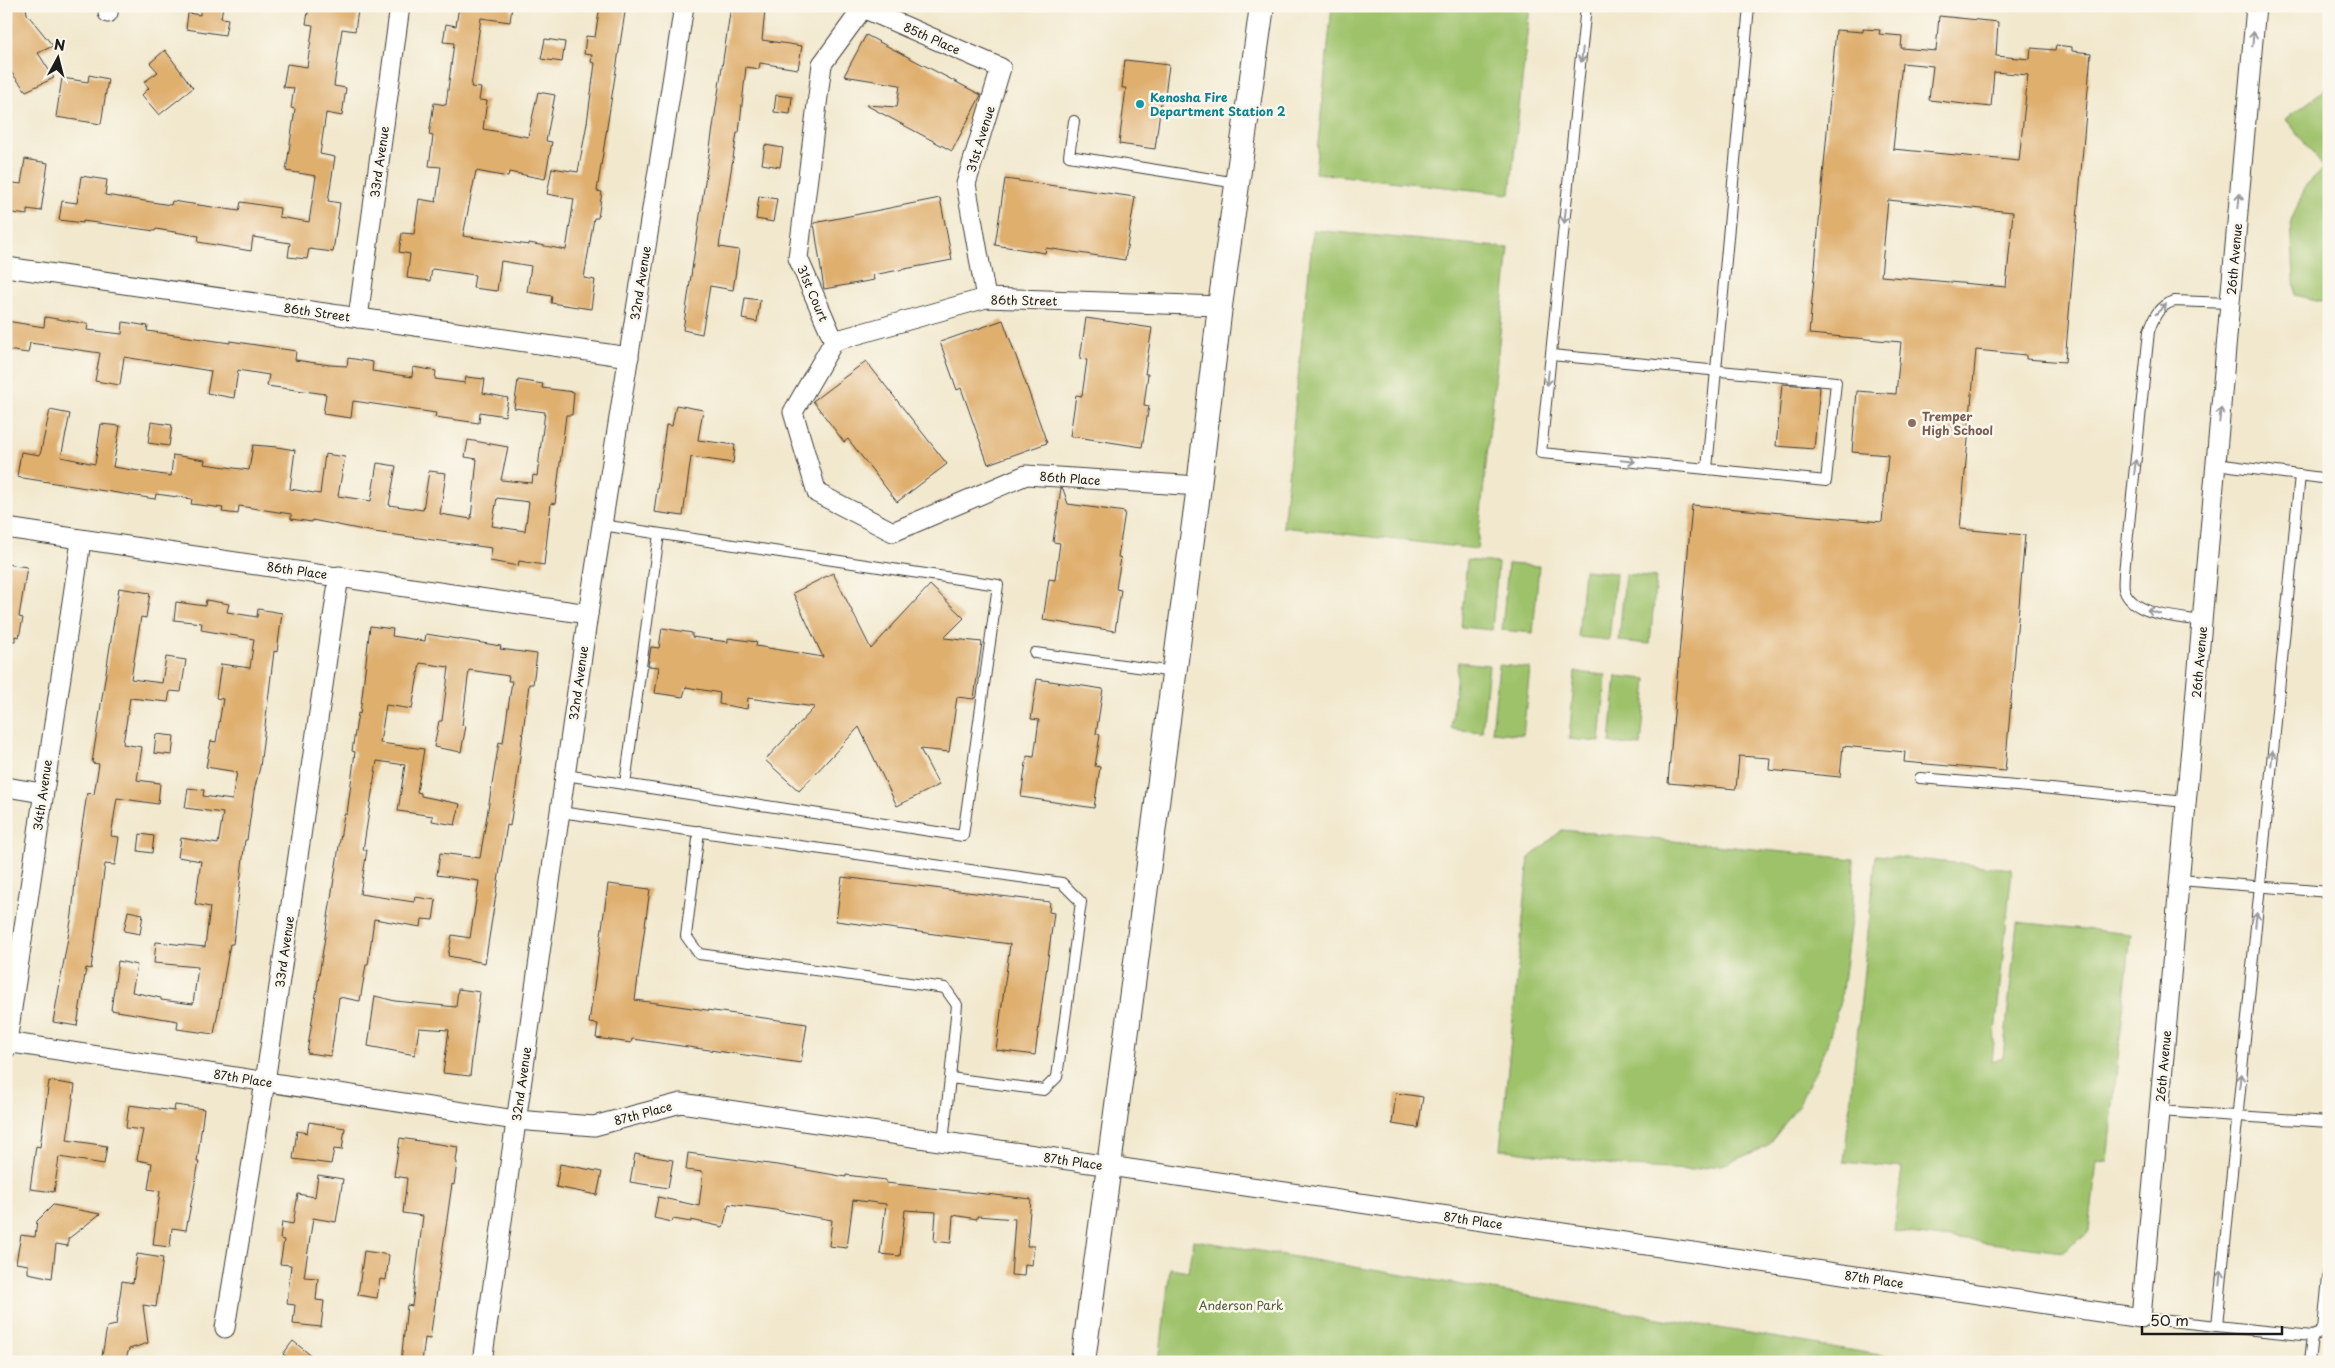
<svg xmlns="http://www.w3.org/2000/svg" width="2335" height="1368" viewBox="0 0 2335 1368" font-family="'Playpen Sans',sans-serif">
	<rect width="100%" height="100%" fill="#fbf7ec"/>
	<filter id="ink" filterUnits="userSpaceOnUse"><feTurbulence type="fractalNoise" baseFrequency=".02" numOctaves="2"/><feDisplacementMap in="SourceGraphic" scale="10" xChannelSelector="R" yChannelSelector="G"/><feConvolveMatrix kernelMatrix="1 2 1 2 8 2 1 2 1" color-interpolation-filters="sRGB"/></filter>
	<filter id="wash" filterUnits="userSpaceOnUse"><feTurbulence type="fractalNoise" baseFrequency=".0096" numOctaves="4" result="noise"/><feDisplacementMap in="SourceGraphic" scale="20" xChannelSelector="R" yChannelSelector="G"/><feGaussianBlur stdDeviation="1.12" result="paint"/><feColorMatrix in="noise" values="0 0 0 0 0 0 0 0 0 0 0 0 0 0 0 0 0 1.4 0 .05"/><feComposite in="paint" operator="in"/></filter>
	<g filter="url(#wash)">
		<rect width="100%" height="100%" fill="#f1e8cd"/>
		<g fill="#9ec26b" stroke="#5d6f44">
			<polygon points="1332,6 1530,6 1510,194 1315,173"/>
			<polygon points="2329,87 2329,303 2295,295 2291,221 2306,185 2324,168 2286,119"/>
			<polygon points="1313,230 1509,248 1477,549 1283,527"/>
			<polygon points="1467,560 1498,563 1492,630 1461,627"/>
			<polygon points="1508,564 1539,566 1533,633 1502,630"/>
			<polygon points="1584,570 1616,573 1609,640 1578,637"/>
			<polygon points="1625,574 1656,577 1650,644 1619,641"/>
			<polygon points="1458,662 1489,665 1482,732 1451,729"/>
			<polygon points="1499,665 1530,668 1523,735 1492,732"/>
			<polygon points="1575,672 1606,675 1600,742 1569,739"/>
			<polygon points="1616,676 1647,679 1641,746 1610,743"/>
			<polygon points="1562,830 1854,859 1853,904 1841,998 1826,1048 1798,1106 1768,1146 1725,1164 1693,1170 1629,1167 1500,1149 1529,858"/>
			<polygon points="1876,855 2012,869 1992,1062 2003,1058 2017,922 2131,934 2107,1162 2097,1161 2089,1231 2063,1252 1894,1231 1902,1168 1844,1162"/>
			<polygon points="1194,1240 1921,1362 1159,1362 1170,1268 1189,1271"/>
		</g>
		<g id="blocks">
			<g fill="#dfaf6e" fill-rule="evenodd">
				<polygon points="6,6 26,6 27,14 53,46 38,53 54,78 26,91 6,66"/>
				<polygon points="201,6 223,6 221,18 228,19 225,35 186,29 188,13 200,15"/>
				<polygon points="309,6 331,6 358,10 355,31 342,29 334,86 346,88 342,116 326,113 320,154 335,157 328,201 340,203 333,252 309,249 307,259 288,257 290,243 253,237 251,251 198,242 199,236 156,229 155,231 83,221 83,223 59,220 62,201 77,203 81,176 107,180 105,195 171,205 172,201 239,211 241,202 280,208 279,217 309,222 316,176 286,171 295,109 291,108 294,88 283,87 287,64 307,67 313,25 306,24"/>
				<polygon points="459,6 512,6 510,22 481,18 471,87 481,88 479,100 487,101 483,129 528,137 538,92 555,95 546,141 552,142 545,179 509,172 508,177 476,171 463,236 529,245 529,243 566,250 574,199 547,194 552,168 578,172 587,123 595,63 591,62 592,55 584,54 586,36 595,37 600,6 626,6 597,191 602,192 598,218 594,218 584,278 595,280 591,309 551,303 552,296 527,292 531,266 501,261 497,291 473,288 475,275 432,269 430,281 407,278 410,254 399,252 402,233 414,234 419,199 436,202 441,167 429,166 433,136 429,135 434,103 446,105 454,43 443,42 446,24 456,26"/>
				<polygon points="731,6 756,6 755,10 765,11 762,40 802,46 798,69 760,63 759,69 746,67 739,133 737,133 719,247 739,250 733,290 710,286 702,334 683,330"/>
				<path d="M1939,16l59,6 -2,34 34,3 1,-11 24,2 1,-5 16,2v4l19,2 -26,309 -39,-3v-4l-50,-5 -16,179 65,6 -20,236 -101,-9 1,-10 -62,-6 -3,31 -71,-7 1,-12 -31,-2 -3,33 -68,-6 24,-278 190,17 6,-67 -36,-3 5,-61 39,3 5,-52 -92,-8 27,-304 27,2v-3l17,1 -1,4 23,2 -1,12 35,3zM1902,63l31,3 -4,34 62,7 3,-35 34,3 -9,86 -126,-12zM1888,200l125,12 -7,75 -125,-11z"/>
				<polygon points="866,35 981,95 952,151 866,105 897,107 900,85 844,76"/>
				<polygon points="545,39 565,42 562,62 541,59"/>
				<polygon points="165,50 193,88 159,115 142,95 149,88 144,82 158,72 150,63"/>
				<polygon points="1125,60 1169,65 1165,95 1162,95 1155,149 1119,144 1126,88 1122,88"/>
				<polygon points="89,75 108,79 101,124 56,117 62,78 88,82"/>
				<polygon points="776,95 792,97 790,114 774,112"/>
				<polygon points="765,145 783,148 780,167 762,164"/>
				<polygon points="25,159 48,163 41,211 27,209 27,215 6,212 6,182 21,184"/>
				<polygon points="1005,179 1135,197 1125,260 1046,248 1045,253 995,245"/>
				<polygon points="759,196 777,199 773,222 756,219"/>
				<polygon points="940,198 952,260 873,275 874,280 824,289 814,223"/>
				<polygon points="745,298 760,300 757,322 742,319"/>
				<polygon points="45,317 88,324 87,330 122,334 123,322 148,326 147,331 230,343 230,341 296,351 295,360 330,365 347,366 348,358 373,362 372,371 412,377 413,367 436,371 435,379 465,383 466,377 485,379 483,393 508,398 505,416 480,412 479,423 435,417 436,413 353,401 351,418 323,414 326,394 267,386 269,375 238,370 234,398 207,393 211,371 124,357 120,385 95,381 100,353 30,343 28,353 6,350 6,321 44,327"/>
				<polygon points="1086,318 1152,328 1145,374 1148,374 1144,405 1149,406 1142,447 1070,436 1076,395 1082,396 1087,360 1080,359"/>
				<polygon points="1003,320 1047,443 988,464 961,388 957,390 940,342"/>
				<polygon points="866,361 947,464 897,502 848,439 844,442 813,401"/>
				<path d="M518,380l25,4 -1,4 32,4 -2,23h-6l-11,89 -4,-1 -7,62 -25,-4 -1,5 -28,-5 2,-13 -118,-16 -62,-12v2l-21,-3v-5l-52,-8 -1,8 -16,-2 1,-4 -32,-4 1,-5 -36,-5 -1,5 -138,-22 4,-25 19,3 10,-45 20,4 -9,43 34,7 6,-40 19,2 -7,41 58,9 2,-21 32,5 -1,4 45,6 4,-25 24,2 18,3 -5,39 30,5 5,-40 20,3 -7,39 33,5 6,-38 19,3 -7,39 34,5 6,-39 17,2 -6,41 31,5 6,-60 -12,-2 3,-17 40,7 -7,33 31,3 1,-8 4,1 8,-64 -31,-4zM497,498l32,4 -4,29 -33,-5z"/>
				<polygon points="1782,384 1820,387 1814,449 1776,446"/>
				<polygon points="676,405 703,410 698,440 735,445 733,463 691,457 683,516 654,512 666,425 672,426"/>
				<polygon points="151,422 172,425 169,446 148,443"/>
				<polygon points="1061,488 1063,489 1068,504 1125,512 1118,557 1121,558 1116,589 1121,590 1115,631 1043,620 1049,579 1055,580 1060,543 1053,542"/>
				<polygon points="6,564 27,567 19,617 23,618 19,637 15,636 15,641 6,641"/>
				<polygon points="833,573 871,649 930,585 964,618 944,638 982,642 974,699 957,697 949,752 920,749 939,785 897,806 859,727 799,791 765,760 815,707 748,698 747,709 719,704 720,693 686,687 683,697 655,693 659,667 648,666 651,647 659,648 662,628 692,633 692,637 728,642 728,638 757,642 756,646 823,657 793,593"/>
				<polygon points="119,588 150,593 146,618 141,617 131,679 162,683 166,657 186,660 181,692 170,691 168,702 130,698 123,744 142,747 137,780 160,783 158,804 117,798 111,836 119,837 115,865 105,864 91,969 86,968 77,1026 53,1022 72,915 77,860 87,793 94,794 99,764 92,763"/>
				<polygon points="206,600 229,604 227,612 257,617 258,609 282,613 277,652 274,651 260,767 254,791 247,840 245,840 233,944 230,944 214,1034 177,1029 178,1021 111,1010 118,961 137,965 132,992 161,998 161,1000 193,1004 198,967 154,963 156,942 205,947 210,907 195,904 201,861 178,857 181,838 218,844 223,813 185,808 188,788 204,790 203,796 232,800 237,772 206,767 211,741 216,742 223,699 216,698 221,664 250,668 254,639 201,630 202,623 174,620 176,602 205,606"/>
				<polygon points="370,626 393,629 392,636 425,641 426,634 501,646 500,649 537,654 533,684 529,684 516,788 510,826 507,825 485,963 448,956 452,935 470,938 479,881 437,875 440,853 480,858 499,742 503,743 512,681 508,681 509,676 469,670 462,725 466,726 461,752 434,747 439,721 442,721 449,667 420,663 412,709 386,705 380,743 424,749 417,792 421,793 421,796 460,804 455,825 432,821 433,816 398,811 405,765 377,761 363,850 367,850 360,894 414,902 415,897 436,900 433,920 422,919 421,927 374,919 368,965 366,965 360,1001 339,997 331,1056 307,1053 344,814 347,814 355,752 352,751 358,713 360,714"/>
				<polygon points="1037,679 1103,689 1096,734 1100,735 1095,766 1100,767 1094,808 1021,797 1027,756 1034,757 1039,720 1031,719"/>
				<polygon points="156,734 174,736 172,755 154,753"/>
				<polygon points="140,834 154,836 152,853 138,851"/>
				<polygon points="842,877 1050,902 1049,912 1054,913 1035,1055 996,1050 1010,944 836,921"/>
				<polygon points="608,884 650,889 635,1000 807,1024 801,1063 632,1039 631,1043 596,1038 598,1024 589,1023"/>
				<polygon points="128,911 143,914 140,934 124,931"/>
				<polygon points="458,989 480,992 470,1076 443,1073 449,1030 419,1028 415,1055 368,1046 375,996 395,1001 456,1007"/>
				<polygon points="49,1081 75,1085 67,1140 107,1146 104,1164 59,1157 54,1192 30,1189 36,1146 40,1147"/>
				<polygon points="1396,1093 1423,1097 1418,1128 1392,1124"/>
				<polygon points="129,1105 174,1111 175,1105 204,1109 197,1162 199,1162 186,1230 172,1228 170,1247 153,1245 160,1191 148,1189 152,1163 137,1160 143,1130 126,1128"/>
				<polygon points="309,1122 345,1128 342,1150 334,1149 331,1164 293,1159 297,1131 307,1133"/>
				<polygon points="400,1138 458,1147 456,1161 457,1162 454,1185 452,1184 430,1339 425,1338 422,1362 401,1362 407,1305 412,1306 423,1216 403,1213 407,1178 394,1176"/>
				<polygon points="688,1153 784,1166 846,1177 846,1175 886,1180 886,1183 1031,1199 1027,1246 1034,1246 1032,1265 1025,1264 1024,1276 1011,1275 1015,1219 977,1216 977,1219 953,1215 951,1243 934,1241 936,1212 905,1210 900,1256 880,1254 886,1204 853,1200 847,1248 829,1246 832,1220 769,1209 729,1204 723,1227 691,1220 691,1222 673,1219 672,1222 654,1218 658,1197 699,1206 703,1172 686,1170"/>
				<polygon points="635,1154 673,1160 668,1188 630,1182"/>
				<polygon points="560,1164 602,1172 597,1195 556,1187"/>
				<polygon points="318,1175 343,1179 336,1222 313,1218 304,1277 318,1278 316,1300 324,1301 321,1327 293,1324 295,1305 287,1304 291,1265 280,1264 284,1240 280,1239 282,1222 293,1224 298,1194 315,1197"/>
				<polygon points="53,1205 100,1214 68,1239 68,1246 56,1244 52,1278 28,1273 28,1265 16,1263 21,1235 35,1237 37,1221"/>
				<polygon points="364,1251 389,1255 386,1280 380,1279 377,1298 358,1295"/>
				<polygon points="137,1254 163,1258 156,1307 143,1305 148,1343 129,1349 125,1362 101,1362 107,1327 116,1325 122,1281 133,1283"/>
				<polygon points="293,1341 319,1362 293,1362 283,1354"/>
			</g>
		</g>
	</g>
	<g filter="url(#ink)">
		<use href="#blocks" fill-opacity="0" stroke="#3c3b37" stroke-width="1"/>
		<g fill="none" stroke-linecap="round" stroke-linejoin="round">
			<defs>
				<g id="service">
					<polyline points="1586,6 1541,453 1707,469 1749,6"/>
					<polyline points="1074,121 1069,156 1237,183"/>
					<polyline points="1551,355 1836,382 1826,481 1707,469"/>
					<polyline points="2216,464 2329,479"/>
					<path d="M2202,621c-23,-4 -70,-5 -78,-32 -1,-5 0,-12 0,-16l25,-242c5,-14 9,-25 25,-30l56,2"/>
					<polyline points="1035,653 1174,672"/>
					<polyline points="565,775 963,836 998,585 602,525"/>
					<polyline points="1920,778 2041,788 2186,802"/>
					<polyline points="625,784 659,534"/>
					<polyline points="560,812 1062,883 1081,902 1057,1077 1044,1090 950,1078 943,1142"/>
					<polyline points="699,831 686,936 699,954 945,988 957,1005 950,1078"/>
					<polyline points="2180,880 2329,892"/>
					<polyline points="2159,1111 2329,1122"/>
					<polyline points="2141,1318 2312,1336 2318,1334 2323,1329 2329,1267"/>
					<polyline points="2217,1326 2300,475"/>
					<polyline points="2309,1362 2312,1336"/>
				</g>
				<g id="minor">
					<polyline points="108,13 109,6"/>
					<polyline points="6,267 629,357"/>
					<polyline points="986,298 966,184 1001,68 863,8 822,64 798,258 834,341 793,412 817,493 893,532 1026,475 1199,486"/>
					<polyline points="358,318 400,6"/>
					<polyline points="834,341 986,298 1220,306"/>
					<polyline points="6,528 588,614"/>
					<polyline points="6,787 42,793"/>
					<polyline points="6,1042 516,1120 594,1126 681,1103 2141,1318 2256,6"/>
					<polyline points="6,1049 81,541"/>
					<polyline points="225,1328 265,1082 339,576"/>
					<polyline points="482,1362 588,614 684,6"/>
				</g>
				<polyline id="tertiary" points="1083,1362 1199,486 1220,306 1262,6"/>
			</defs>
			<use href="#service" stroke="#3c3b37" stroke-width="12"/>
			<use href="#minor" stroke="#3c3b37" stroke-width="21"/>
			<use href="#tertiary" stroke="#3c3b37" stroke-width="26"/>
			<use href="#service" stroke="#fff" stroke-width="10"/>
			<use href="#minor" stroke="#fff" stroke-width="19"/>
			<use href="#tertiary" stroke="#fff" stroke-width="24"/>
		</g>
		<defs><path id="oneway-shaft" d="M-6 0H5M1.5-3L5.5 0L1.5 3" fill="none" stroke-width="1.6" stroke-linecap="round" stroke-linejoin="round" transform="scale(1.25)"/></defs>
		<g stroke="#999">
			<use href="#oneway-shaft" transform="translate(2253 39) rotate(-85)"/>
			<use href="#oneway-shaft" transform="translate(1582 55) rotate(96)"/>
			<use href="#oneway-shaft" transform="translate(2239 201) rotate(-85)"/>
			<use href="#oneway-shaft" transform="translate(1565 216) rotate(96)"/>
			<use href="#oneway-shaft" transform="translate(2161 309) rotate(-44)"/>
			<use href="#oneway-shaft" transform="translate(1548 378) rotate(96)"/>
			<use href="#oneway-shaft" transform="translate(2220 415) rotate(-85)"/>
			<use href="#oneway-shaft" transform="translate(1628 461) rotate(6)"/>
			<use href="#oneway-shaft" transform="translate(2135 467) rotate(-84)"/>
			<use href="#oneway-shaft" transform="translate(2154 612) rotate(-162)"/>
			<use href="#oneway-shaft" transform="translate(2272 758) rotate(-84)"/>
			<use href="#oneway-shaft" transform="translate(2256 920) rotate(-84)"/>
			<use href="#oneway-shaft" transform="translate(2240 1081) rotate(-84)"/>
			<use href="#oneway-shaft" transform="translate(2221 1278) rotate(-85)"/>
		</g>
	</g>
	<circle fill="#0f9aa8" stroke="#fbf7ec" stroke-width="2" cx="1140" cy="104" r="5"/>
	<circle fill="#8d6e63" stroke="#fbf7ec" stroke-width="2" cx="1912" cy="423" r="5"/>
	<g text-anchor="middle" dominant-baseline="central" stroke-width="5" stroke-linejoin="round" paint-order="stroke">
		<g font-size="12" fill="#1c1c1c" stroke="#fbf7ec">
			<text transform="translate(932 38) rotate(24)">85th Place</text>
			<text transform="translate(980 139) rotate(-73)">31st Avenue</text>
			<text transform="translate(379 162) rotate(-82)">33rd Avenue</text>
			<text transform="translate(2234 259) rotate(-85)">26th Avenue</text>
			<text transform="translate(640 283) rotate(-81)">32nd Avenue</text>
			<text transform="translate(813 293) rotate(67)">31st Court</text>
			<text transform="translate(1024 300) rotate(1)">86th Street</text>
			<text transform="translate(317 312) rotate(8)">86th Street</text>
			<text transform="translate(1070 478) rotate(4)">86th Place</text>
			<text transform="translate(297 570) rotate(8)">86th Place</text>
			<text transform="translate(2199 662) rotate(-85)">26th Avenue</text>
			<text transform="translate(578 683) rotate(-82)">32nd Avenue</text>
			<text transform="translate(42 795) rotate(-82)">34th Avenue</text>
			<text transform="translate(284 952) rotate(-82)">33rd Avenue</text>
			<text transform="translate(2163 1066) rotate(-85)">26th Avenue</text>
			<text transform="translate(243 1078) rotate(9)">87th Place</text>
			<text transform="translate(521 1084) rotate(-82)">32nd Avenue</text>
			<text transform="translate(643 1113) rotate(-15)">87th Place</text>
			<text transform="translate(1073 1161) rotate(8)">87th Place</text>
			<text transform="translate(1473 1220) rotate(8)">87th Place</text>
			<text transform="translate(1874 1279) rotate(8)">87th Place</text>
		</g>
		<g font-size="12" font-weight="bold" fill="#0d838f" stroke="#fbf7ec" text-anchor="start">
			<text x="1150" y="97">Kenosha Fire<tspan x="1150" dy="14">Department Station 2</tspan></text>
		</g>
		<g font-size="12" font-weight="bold" fill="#785e54" stroke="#fbf7ec" text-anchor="start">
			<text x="1922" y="416">Tremper<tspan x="1922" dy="14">High School</tspan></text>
		</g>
		<g font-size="12" fill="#505e3c" stroke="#fbf7ec">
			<text x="1241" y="1305">Anderson Park</text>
		</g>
	</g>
	<rect width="2335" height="1368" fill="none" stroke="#fbf7ec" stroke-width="25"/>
	<g transform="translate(58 58) rotate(7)" stroke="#fbf7ec" stroke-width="4" paint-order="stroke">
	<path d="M0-4L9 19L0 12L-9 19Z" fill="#1c1c1c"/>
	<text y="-8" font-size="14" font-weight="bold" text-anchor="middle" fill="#1c1c1c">N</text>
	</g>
	<path d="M2142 1326v8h140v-8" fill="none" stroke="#1c1c1c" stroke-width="2.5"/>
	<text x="2150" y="1326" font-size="15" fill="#1c1c1c" stroke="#fbf7ec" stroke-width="4" paint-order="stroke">50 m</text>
</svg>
